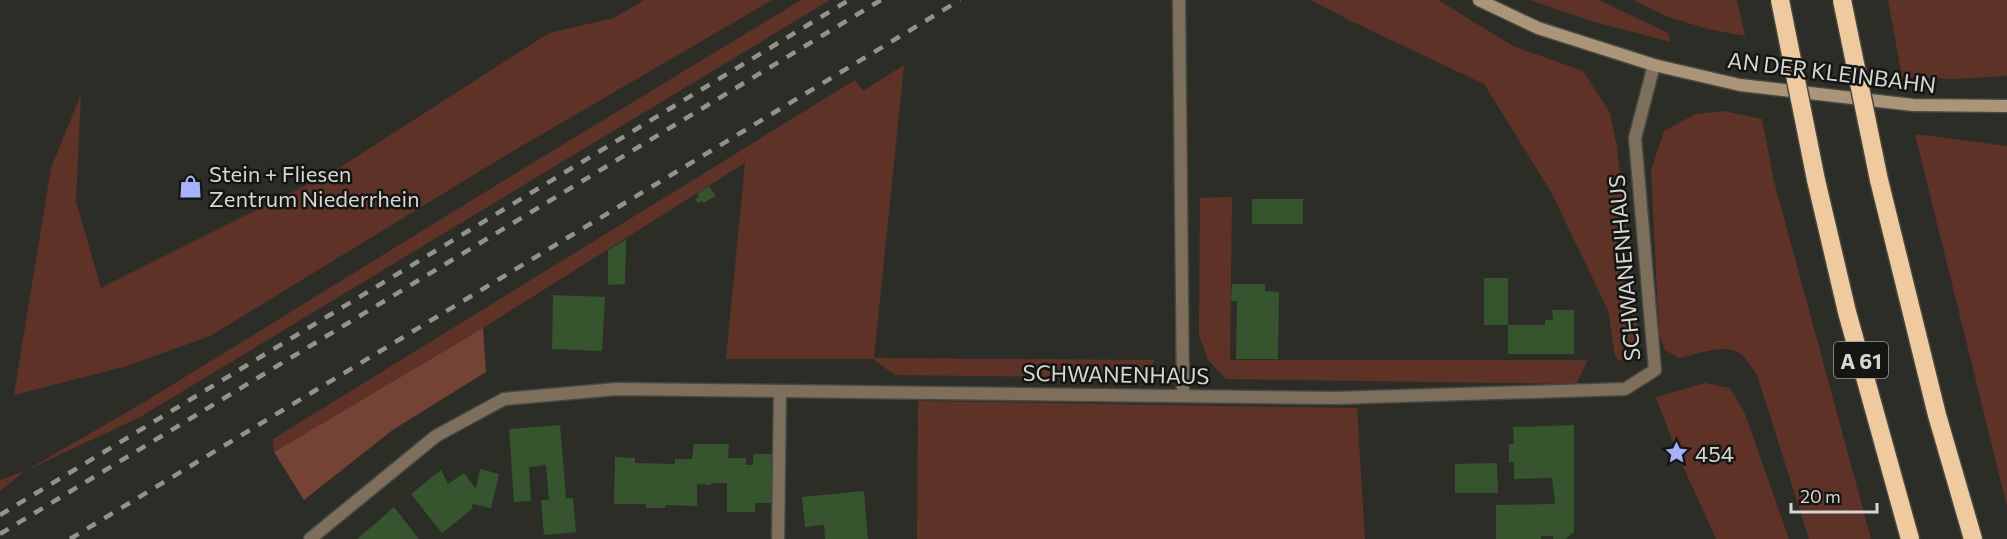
<svg xmlns="http://www.w3.org/2000/svg" width="2007" height="539" viewBox="0 0 2007 539" font-family="Commissioner,sans-serif">
	<rect width="100%" height="100%" fill="#2d2d28"/>
	<g fill="#5f3227">
		<polygon points="644,0 772,0 508,154 210,336 127,366 14,395 51,168 81,94 76,201 101,288 336,170 549,33 614,18"/>
		<polygon points="801,0 830,0 140,417 25,471 0,491 0,480 25,471 141,404 521,170"/>
		<polygon points="1311,0 1438,0 1513,46 1583,71 1610,113 1617,147 1639,340 1634,356 1627,360 1618,360 1615,356 1608,310 1551,192 1484,84 1351,21"/>
		<polygon points="1530,0 1599,0 1668,33 1671,42 1591,21"/>
		<polygon points="1633,0 1737,0 1745,36 1708,29 1668,17"/>
		<polygon points="1888,0 2007,0 2007,76 1953,79 1902,77"/>
		<polygon points="904,65 874,358 1155,360 1143,378 895,375 873,359 726,359 745,163 483,328 274,452 273,439 855,80 863,91"/>
		<path d="M1723,111l39,8 12,62 97,358h-62l-52,-164c-6,-8 -13,-22 -24,-25 -14,-4 -39,5 -54,8l-14,-8 -6,-16 -8,-164 13,-39 32,-17z"/>
		<polygon points="1915,134 2007,146 2007,506 1926,179"/>
		<polygon points="1232,197 1230,360 1588,360 1576,384 1226,379 1208,360 1199,335 1200,198"/>
		<polygon points="1705,383 1730,388 1745,414 1789,539 1716,539 1677,453 1656,397"/>
		<polygon points="918,401 1357,408 1365,539 917,539"/>
	</g>
	<polygon fill="#744336" points="483,328 486,372 394,429 304,500 274,452"/>
	<g fill="#36542e">
		<polygon points="709,186 716,196 703,203 701,201 698,203 695,199 699,197 697,194"/>
		<rect x="1252" y="199" width="51" height="25"/>
		<polygon points="626,240 625,284 608,285 608,250"/>
		<rect x="1484" y="278" width="24" height="47"/>
		<polygon points="1232,284 1265,284 1265,291 1279,292 1278,359 1236,359 1237,301 1231,301"/>
		<polygon points="553,295 605,297 602,351 552,349"/>
		<polygon points="1552,310 1574,310 1574,354 1508,354 1508,325 1545,325 1545,320 1553,320"/>
		<polygon points="560,425 566,498 573,498 576,532 544,535 541,500 549,500 546,465 529,467 531,501 514,502 509,429"/>
		<polygon points="1574,425 1574,532 1565,539 1553,539 1553,536 1541,536 1541,539 1496,539 1496,505 1555,504 1552,478 1514,479 1514,462 1509,462 1509,444 1514,444 1513,427"/>
		<polygon points="694,444 729,444 728,458 746,458 746,465 753,465 753,454 775,454 774,503 755,503 755,512 727,512 727,483 711,483 711,485 697,484 697,506 665,505 665,508 646,508 646,504 614,504 615,457 635,458 635,463 675,464 675,459 692,459"/>
		<polygon points="1497,463 1498,493 1455,493 1455,464"/>
		<polygon points="480,469 499,474 491,508 473,504 471,510 442,533 411,494 441,470 448,484 464,473 476,489"/>
		<polygon points="864,491 868,539 825,539 824,525 805,527 802,497"/>
		<polygon points="394,507 419,539 357,539 377,522"/>
	</g>
	<g fill="none" stroke-linecap="round" stroke-linejoin="round">
		<defs>
			<polyline id="service" points="778,539 780,391"/>
			<g id="minor">
				<polyline points="1179,0 1183,396"/>
				<polyline points="310,539 436,436 504,399 617,389 1336,398 1625,389 1655,370 1635,138 1654,65"/>
			</g>
			<polyline id="secondary" points="1479,0 1538,28 1654,65 1740,85 1913,105 2007,106"/>
			<g id="motorway">
				<polyline points="1816,180 1847,312 1910,539"/>
				<polyline points="1879,180 1937,415 1973,539"/>
			</g>
		</defs>
		<use href="#service" stroke="#484843" stroke-width="15"/>
		<use href="#minor" stroke="#484843" stroke-width="15"/>
		<use href="#secondary" stroke="#484843" stroke-width="15"/>
		<use href="#motorway" stroke="#484843" stroke-width="21"/>
		<use href="#service" stroke="#7e6f5d" stroke-width="12"/>
		<use href="#minor" stroke="#7e6f5d" stroke-width="12"/>
		<use href="#secondary" stroke="#ac9478" stroke-width="12"/>
		<use href="#motorway" stroke="#f0ca9f" stroke-width="18"/>
		<g stroke="#92928f" stroke-width="4.5" stroke-dasharray="10 10" stroke-linecap="butt">
			<polyline points="0,515 849,0"/>
			<polyline points="0,534 881,0"/>
			<polyline points="70,539 960,0"/>
		</g>
		<defs>
			<g id="motorway-bridge">
				<polyline points="1780,0 1816,180"/>
				<polyline points="1842,0 1879,180"/>
			</g>
		</defs>
		<use href="#motorway-bridge" stroke="#484843" stroke-width="21" stroke-linecap="butt"/>
		<use href="#motorway-bridge" stroke="#f0ca9f" stroke-width="18"/>
	</g>
	<defs>
		<symbol id="shop-bare" viewBox="-9 -9 18 18"><path d="M-5-2.5h2.3a2.7 3.5 0 0 1 5.4 0H5L5.5 6h-11ZM-1.5-2.5h3a1.5 2.3 0 0 0-3 0Z" fill="#a6b1fc" stroke="#151513" stroke-width="2.5" paint-order="stroke"/></symbol>
		<symbol id="sight-bare" viewBox="-9 -9 18 18"><path d="M0-6L1.8-2.2L6-1.7L2.9 1.2L3.7 5.4L0 3.3L-3.7 5.4L-2.9 1.2L-6-1.7L-1.8-2.2Z" fill="#a6b1fc" stroke="#151513" stroke-width="2.5" paint-order="stroke"/></symbol>
	</defs>
	<g fill-rule="evenodd">
		<use href="#shop-bare" x="174" y="170" width="33" height="33"/>
		<use href="#sight-bare" x="1660" y="436" width="33" height="33"/>
	</g>
	<g text-anchor="middle" dominant-baseline="central" stroke-width="5" stroke-linejoin="round" paint-order="stroke">
		<rect fill="#151513" stroke="#9c9c99" stroke-width="1.5" x="1834" y="342" width="54" height="36" rx="4.5"/>
		<g font-size="21" font-weight="bold" fill="#d6d6d3">
			<text x="1861" y="360">A 61</text>
		</g>
		<g font-size="22" fill="#d6d6d3" stroke="#151513">
			<text transform="translate(1832 72) rotate(7)">AN DER KLEINBAHN</text>
			<text transform="translate(1624 268) rotate(-95)">SCHWANENHAUS</text>
			<text transform="translate(1116 374) rotate(1)">SCHWANENHAUS</text>
		</g>
		<g font-size="22" fill="#d6d6d3" stroke="#151513" text-anchor="start">
			<text x="209" y="173">Stein + Fliesen<tspan x="209" dy="25">Zentrum Niederrhein</tspan></text>
			<text x="1695" y="453">454</text>
		</g>
	</g>
	<path d="M1791 503v9h86v-9" fill="none" stroke="#d6d6d3" stroke-width="3"/>
	<text x="1800" y="503" font-size="18" fill="#d6d6d3" stroke="#151513" stroke-width="4.5" paint-order="stroke">20 m</text>
</svg>
